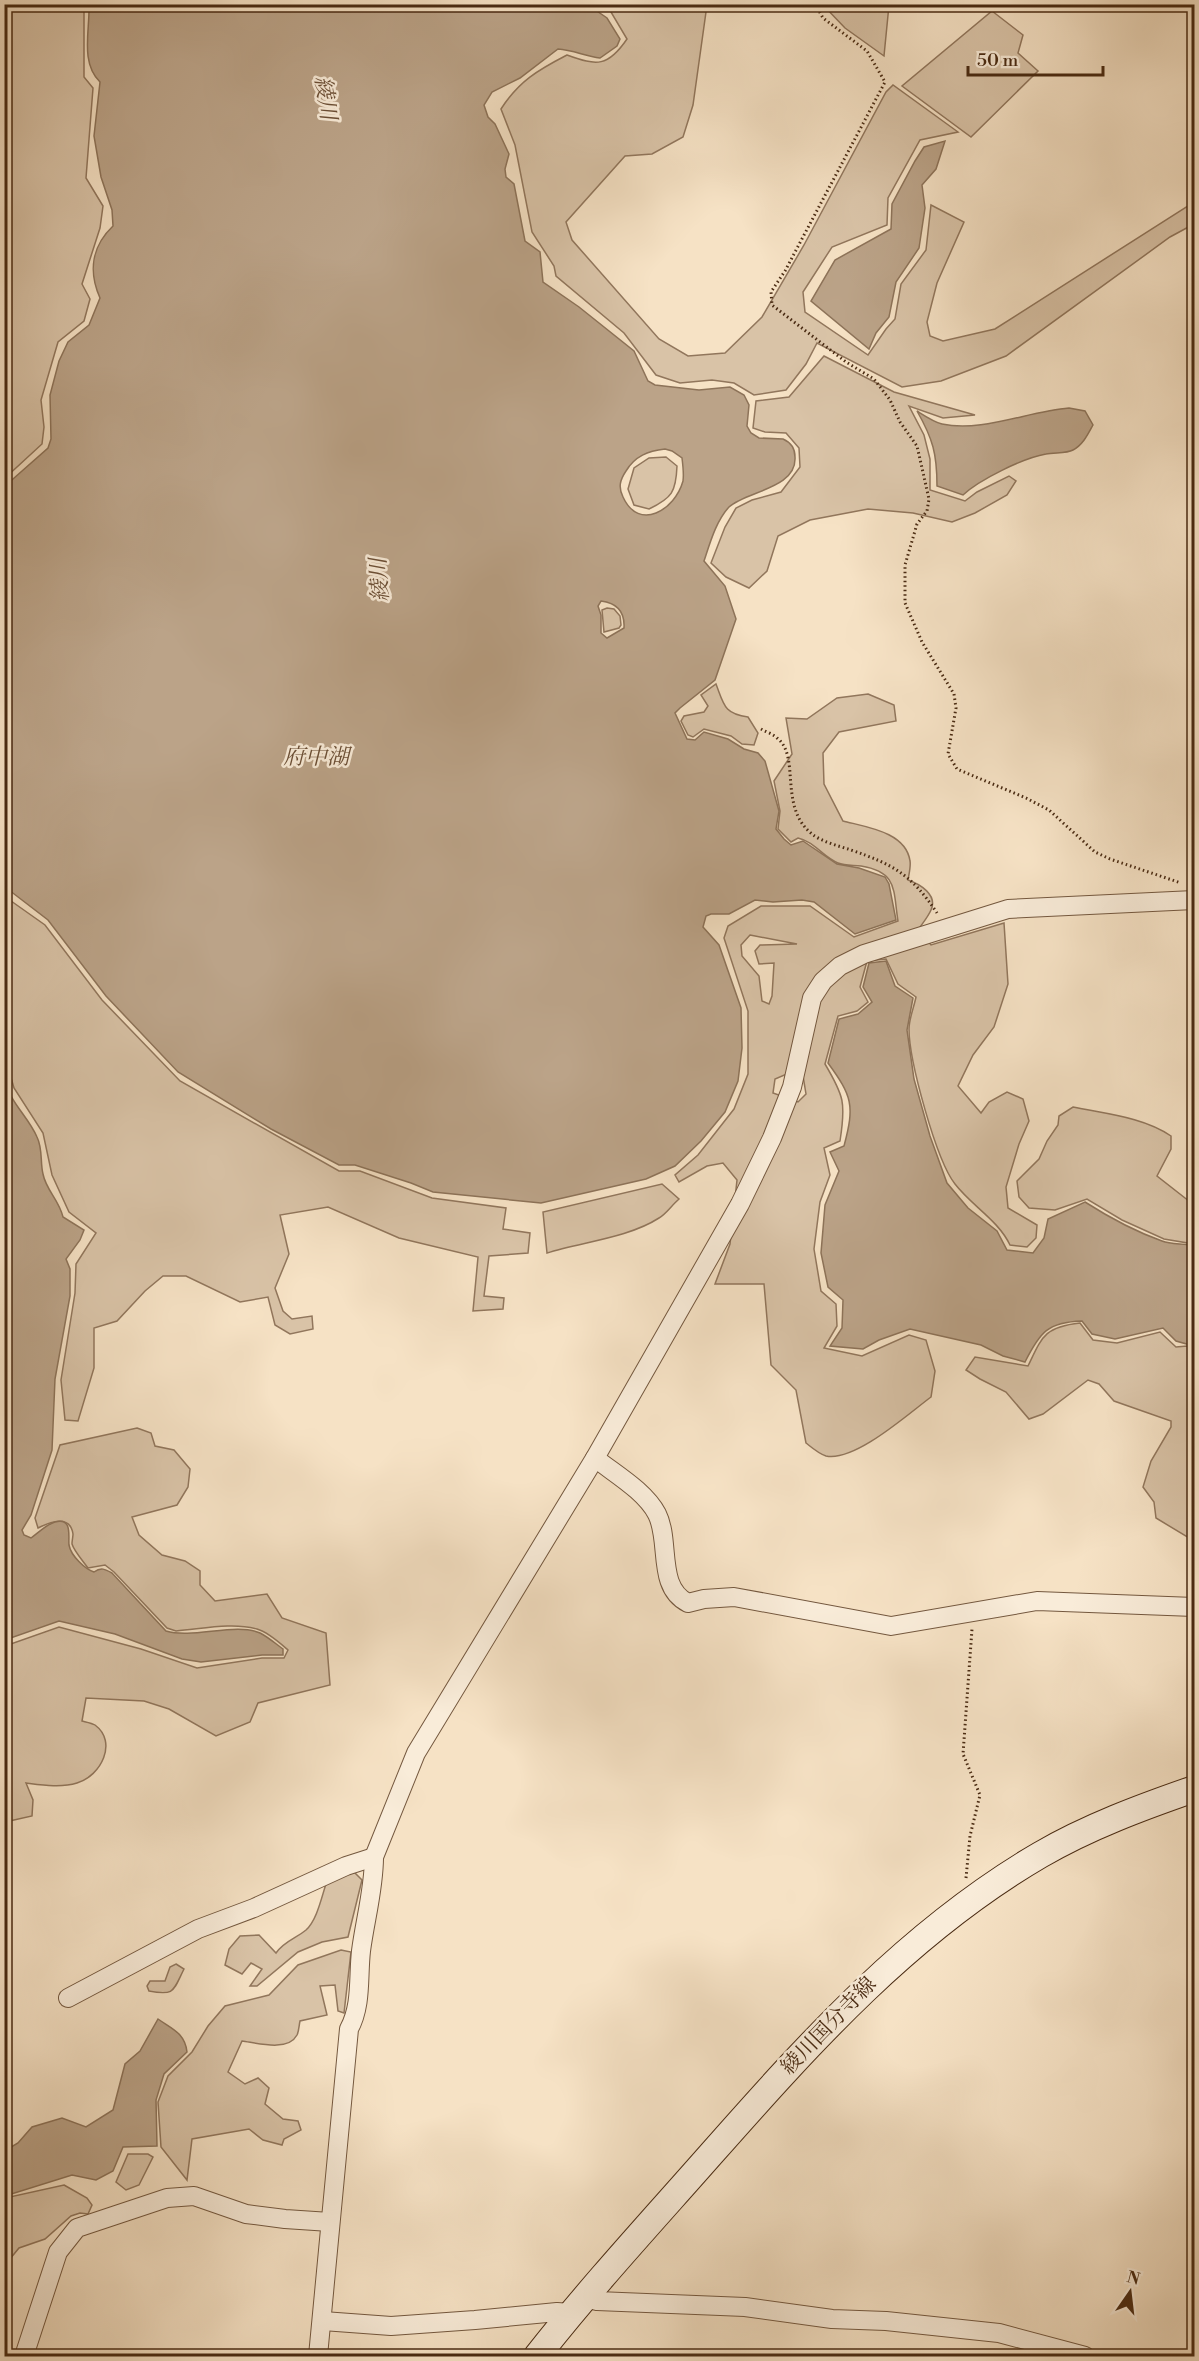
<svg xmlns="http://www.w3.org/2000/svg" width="1199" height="2361" viewBox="0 0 1199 2361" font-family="'Libre Bodoni','Noto Serif JP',serif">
	<rect width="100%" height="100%" fill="#f6e2c5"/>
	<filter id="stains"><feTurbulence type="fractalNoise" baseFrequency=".00333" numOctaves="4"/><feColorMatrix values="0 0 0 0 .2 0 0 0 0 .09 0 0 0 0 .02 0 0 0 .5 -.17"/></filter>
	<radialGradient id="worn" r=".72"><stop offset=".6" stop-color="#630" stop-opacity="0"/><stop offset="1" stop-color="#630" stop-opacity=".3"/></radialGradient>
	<g fill="#d9c3a7" stroke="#91765c" stroke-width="1.5" fill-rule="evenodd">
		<polygon points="5,4 84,5 84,77 93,88 86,178 103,206 100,228 82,284 90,299 84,321 58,342 41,400 44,427 42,444 5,478"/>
		<path d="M603,5h90l13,7 -13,93 -10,32 -31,17 -27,2 -59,66 6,18 87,99 29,17 37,-3 37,-36 42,-72 82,-153 7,-7 65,47 -38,8 -32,58 -1,27 -55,22 -29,45 2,20 63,43 18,-26 9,-10 6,-35 25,-34 5,-45 33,17 -27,61 -10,39 3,14 13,5 52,-12 199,-127v22l-24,13 -164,119 -65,25 -39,6 -85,-44 -11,21 -20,26 -32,5 -20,-12 -22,-3 -32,3 -24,-8 -32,-42 -68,-57 -2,-10 -22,-34 -17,-87 -14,-36c18,-28 37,-39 66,-54 30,11 41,12 60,-16l-16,-27z"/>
		<polygon points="823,5 889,5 884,56 845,28"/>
		<polygon points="992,11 1023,35 1018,53 1038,71 971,137 902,86"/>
		<polygon points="824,356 894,392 975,415 943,418 909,406 924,435 930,459 930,490 965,501 977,492 1009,476 1016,481 1007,495 975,513 952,522 913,513 868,509 810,520 778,536 767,571 749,588 726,577 711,563 725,527 736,508 752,500 781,492 800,467 799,448 786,433 765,432 753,428 756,401 789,397"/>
		<path d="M666,457l11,9c-1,26 -5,32 -28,43l-15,-4 -6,-16 6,-21 15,-10z"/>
		<polygon points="607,608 614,609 620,616 621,625 619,628 604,632 602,610"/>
		<path d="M716,684c8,21 8,30 32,33l10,16 -4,12 -12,-1 -11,-8 -27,-7 -11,8 -5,-2 -7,-14 3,-5 20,-4 4,-6 -7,-11z"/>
		<path d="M868,694l26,11 2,16 -57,11 -16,21 1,31 19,37c23,6 63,11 67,40 1,5 -1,13 -2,19 12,4 30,15 23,30 -3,7 -9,14 -13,20l13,15 73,-22 4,61 -14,43 -21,28 -15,31 23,27 8,-11 18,-10 16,7 6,22 -10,23 -13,43 2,21 29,17 -1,13 -9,9 -17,-2c-12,-25 -38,-39 -55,-61 -19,-24 -46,-124 -46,-155 0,-10 5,-22 7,-32l-18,-13 -12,-25 -19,2 -7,26 8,15 -11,9 -19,5 -13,48c19,32 21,39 15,77l-16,7 6,27 -10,27 -6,47 7,42 15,13 1,22 -13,22 38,8 47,-21 17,5 9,31 -4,26c-23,17 -76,65 -105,59 -7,-2 -15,-9 -20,-13l-10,-53 -25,-25 -7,-81h-49l15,-40 7,-64 -14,-17 -16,3 -28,16 -4,-7 23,-20 36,-46 14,-35v-63l-24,-73 4,-12 33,-20h49l44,31 44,-16c-5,-31 0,-49 -37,-55 -7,-1 -16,0 -23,-3 -15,-6 -23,-21 -40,-25l-7,4 -13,-13 2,-18 -6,-30 18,-27 -6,-36 21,1 30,-21zM750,935l47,9 -37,1 -5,6 4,13 15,-1 -2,33 -3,8 -7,-3 -3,-25 -17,-20 -1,-11zM789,1073l14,3 3,18 -8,8 -25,-9 2,-14z"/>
		<polygon points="4,896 45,925 102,1000 180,1081 339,1171 360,1171 432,1198 506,1208 503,1229 530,1233 528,1253 489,1256 484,1296 504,1298 503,1309 473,1311 478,1257 399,1238 328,1207 280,1215 289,1254 275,1288 283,1311 292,1319 312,1316 313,1329 290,1334 275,1325 268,1297 240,1302 186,1276 163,1276 145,1291 117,1321 94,1328 94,1368 78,1421 65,1420 61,1380 75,1293 76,1264 96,1233 69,1212 52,1175 43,1133 14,1088 5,1057"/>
		<path d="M1073,1107c33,7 70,10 98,29v13l-14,27 37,29v39l-30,-5 -42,-19 -35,-21 -32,11 -26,-2 -10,-11 -2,-16 22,-22 8,-18 11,-16 1,-9z"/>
		<path d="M662,1184l17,15c-7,6 -13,15 -20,19 -31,20 -78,24 -112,35l-4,-41z"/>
		<path d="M1080,1323l13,17 24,3 43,-11 16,15 11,-1 7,10v185l-38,-23 -2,-16 -11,-15 8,-26 20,-34v-6l-57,-20 -15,-17 -11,-4 -45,34 -14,5 -23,-27 -26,-13 -14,-9 9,-13 53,9c14,-29 16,-39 52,-43z"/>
		<path d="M137,1428l14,5 4,13 19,4 16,19 -2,18 -11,18 -45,12 7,18 23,20 23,6 15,10v14l15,16 52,-7 15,24 44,15 4,52 -72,18 -8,19 -34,14 -47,-27 -25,-8 -58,-3 -4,23c4,1 10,2 13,4 23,17 6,51 -18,58 -16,5 -35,2 -51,0l7,17 -1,16 -27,6v-176l54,-19 82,22 56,19 65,-10h22l4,-8c-8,-7 -20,-18 -31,-21 -25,-7 -55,0 -81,2l-9,-3 -53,-56 -9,-7 -17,3c-5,-7 -14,-17 -16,-24 0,-4 1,-7 1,-10 -3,-20 -23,-12 -35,-6l-3,-10 25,-73z"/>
		<path d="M352,1870l10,10 -14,57 -26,5 -24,10 -41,34h-7l12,-17 -11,-6 -9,11 -17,-9 4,-16 11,-13 19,-1 17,18c8,-12 19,-14 30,-23 12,-11 16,-36 22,-52z"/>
		<path d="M341,1950l10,2 -7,61 -6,-2 -3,-26 -15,1 7,29 -27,6c-1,4 -1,10 -3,14 -9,17 -40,8 -55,6l-14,31 17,12 13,-6 11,10 -4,16 18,15 15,2 3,9 -17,9 -2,6 -19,-5 -14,-11 -57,10 -5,41 -26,-33 -3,-45 10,-26 24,-24 16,-26 17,-20 44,-11 29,-30z"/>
		<path d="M176,1964l8,5c-11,22 -9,27 -35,22l-2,-5 3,-5h15l5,-14z"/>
		<polygon points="128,2154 148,2154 153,2157 139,2185 126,2190 116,2182"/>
		<polygon points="64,2185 87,2198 92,2205 88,2214 80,2213 71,2216 45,2239 19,2248 5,2265 5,2198"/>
	</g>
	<g fill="#bba388" stroke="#8d7359" stroke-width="1.5" fill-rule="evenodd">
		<path d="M89,5h499l19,13 13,21 -3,7 -17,12c-15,-2 -27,-8 -42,-9l-38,29 -28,14 -8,13 4,12 7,7 14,30 -4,15 1,8 8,7 11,57 15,11 3,30 36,25 55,44 14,30 7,4 44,5 31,-3 14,8 5,10 -2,21 4,7 8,5 24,1c7,3 12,9 12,18 2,32 -49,34 -66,50 -13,14 -19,36 -25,54l21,25 11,33 -21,61 -35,28 -5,5 12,26 8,1 9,-8 24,7 16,10 14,4 7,8 14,50 -3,18 8,10 7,6 12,-4 34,23 22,4 26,9 4,7 7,36 -41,14 -41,-32 -12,-2 -29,2 -18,-2 -26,14h-18l-5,2 -3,11 16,18 22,63 1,40 -4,33 -13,31 -24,29 -26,25 -29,13 -105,24 -108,-11 -22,-9 -56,-18h-16l-68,-36 -93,-57 -72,-76 -58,-76 -43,-33v-401l43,-38 3,-9 -1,-44 9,-34 9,-19 21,-17 11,-27c-12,-27 -8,-52 13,-72l-1,-16 -11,-33 -7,-41 6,-54c-20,-19 -10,-52 -11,-77zM665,449l7,2 10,7c1,8 2,16 1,23 -8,29 -44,51 -60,16 -5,-10 -3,-17 3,-26 9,-15 22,-20 39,-22zM601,601c16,2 24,11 23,27l-17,10 -6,-5v-18l-3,-9z"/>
		<polygon points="945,141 936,169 922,185 925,208 919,248 896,282 889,317 876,333 869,349 811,301 835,260 891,229 892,204 915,161 924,147"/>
		<path d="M1069,408l16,3 8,14c-5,9 -10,20 -20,25 -7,4 -19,2 -27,4 -23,4 -67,26 -83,41l-26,-9c0,-32 -4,-47 -20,-75 8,5 17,11 25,13 39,9 87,-13 127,-16z"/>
		<path d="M886,961l9,25 18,12 -6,32 7,49 16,57 17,47 21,25 29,23 10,19 26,3 11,-15 4,-19 37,-17c25,16 49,29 77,39 10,4 22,2 32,5v105l-4,-6 -14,-4 -13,-13 -48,11 -23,-5 -10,-13c-34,1 -42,11 -57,41l-22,-6 -22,-11 -71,-16 -31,11 -16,9 -33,-3 12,-18 1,-28 -15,-13 -7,-34 4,-48 14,-34 -9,-19 14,-6c11,-41 8,-50 -16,-83l11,-44 19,-5 14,-12 -9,-15 6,-24z"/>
		<path d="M5,1079c4,23 23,37 32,58 6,12 3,25 6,37 3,16 16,26 20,43l21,13 -4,10 -14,19 4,10v27l-15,83 -3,71 -21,65 -9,15 2,5 7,3c7,-5 16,-14 24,-16 18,-5 13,15 14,23 2,11 16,24 25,27 7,-5 11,-3 18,1l54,58c27,8 70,-9 94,2 8,4 16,11 23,16v6h-21l-61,7 -19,-3 -67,-25 -56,-13 -54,19z"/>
		<path d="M158,2019c14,10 27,14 29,33l-23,22 -8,26 1,46 -34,1 -10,24 -17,9 -24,-5 -67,21v-47h3l10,-6 14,-16 30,-9 24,9 27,-17 12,-46 15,-13z"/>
	</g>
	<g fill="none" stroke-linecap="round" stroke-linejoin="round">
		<defs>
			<g id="street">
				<path d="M595,1458c20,16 50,33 62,56 14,28 -1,73 31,89l16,-4 30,-2 157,29 146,-25 157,6"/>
				<polyline points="68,1998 198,1929 254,1908 346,1866 374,1857"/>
				<polyline points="585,2298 597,2301 745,2307 832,2319 886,2321 999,2333 1085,2356"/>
				<polyline points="323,2321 391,2326 475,2320 557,2312 571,2313"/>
				<polyline points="24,2356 58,2252 77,2228 167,2198 194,2196 246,2214 285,2219 330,2222"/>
				<path d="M318,2356l31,-327c13,-24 9,-52 12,-78 4,-31 13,-62 13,-94l42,-104 179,-295 145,-254 32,-66 20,-51 20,-89 11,-17 17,-15 24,-12 144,-45 186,-9"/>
			</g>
			<path id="secondary" d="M537,2356c55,-70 116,-136 175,-203 99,-112 198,-222 328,-298 48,-28 102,-48 154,-66"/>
		</defs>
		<use href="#street" stroke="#74583f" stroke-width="20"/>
		<use href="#secondary" stroke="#492a12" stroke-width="28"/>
		<g stroke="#492a12" stroke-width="3" stroke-dasharray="1.5 3" stroke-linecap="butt">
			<polyline points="815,4 823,18 867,51 885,82 785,271 771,292 772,305 846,362 874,379 890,400 900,422 917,446 929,499 927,511 917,524 905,565 905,603 922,642 954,694 956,708 948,754 957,769 1026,798 1049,810 1095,852 1110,859 1181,883"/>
			<path d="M761,729c5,3 12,5 16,9 24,18 1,69 35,96 10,8 27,12 39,16 43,15 60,24 86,63"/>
			<polyline points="966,1878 970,1836 980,1795 963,1754 972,1629"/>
		</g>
		<use href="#street" stroke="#f9ecd9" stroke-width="18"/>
		<use href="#secondary" stroke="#f9ecd9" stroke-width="26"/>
	</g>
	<g text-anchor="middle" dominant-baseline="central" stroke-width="5" stroke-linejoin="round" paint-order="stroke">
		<g font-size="21" fill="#492a12" stroke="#f9ecd9">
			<text transform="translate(829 2026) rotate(-46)">綾川国分寺線</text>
		</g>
		<g font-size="22" font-style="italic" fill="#6b4e35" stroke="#f9ecd9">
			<text transform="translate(325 98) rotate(81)">綾川</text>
			<text transform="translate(380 580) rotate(-94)">綾川</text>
			<text x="316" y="757">府中湖</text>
		</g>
	</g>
	<rect width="1199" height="2361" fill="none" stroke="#f6e2c5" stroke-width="24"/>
	<rect x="6" y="6" width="1187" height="2349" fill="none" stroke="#492a12" stroke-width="3"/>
	<rect x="12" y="12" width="1175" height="2337" fill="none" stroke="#492a12" stroke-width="1.5"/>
	<g transform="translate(1130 2292) rotate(14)" stroke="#f9ecd9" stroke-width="4.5" paint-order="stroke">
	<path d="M0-4.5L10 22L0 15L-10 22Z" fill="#492a12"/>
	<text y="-9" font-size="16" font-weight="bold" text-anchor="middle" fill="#492a12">N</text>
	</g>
	<path d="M968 66v9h135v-9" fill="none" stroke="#492a12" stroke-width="3"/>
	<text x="977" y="66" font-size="18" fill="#492a12" stroke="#f9ecd9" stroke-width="4.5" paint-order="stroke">50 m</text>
	<rect width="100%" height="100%" filter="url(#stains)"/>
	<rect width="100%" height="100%" fill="url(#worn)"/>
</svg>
